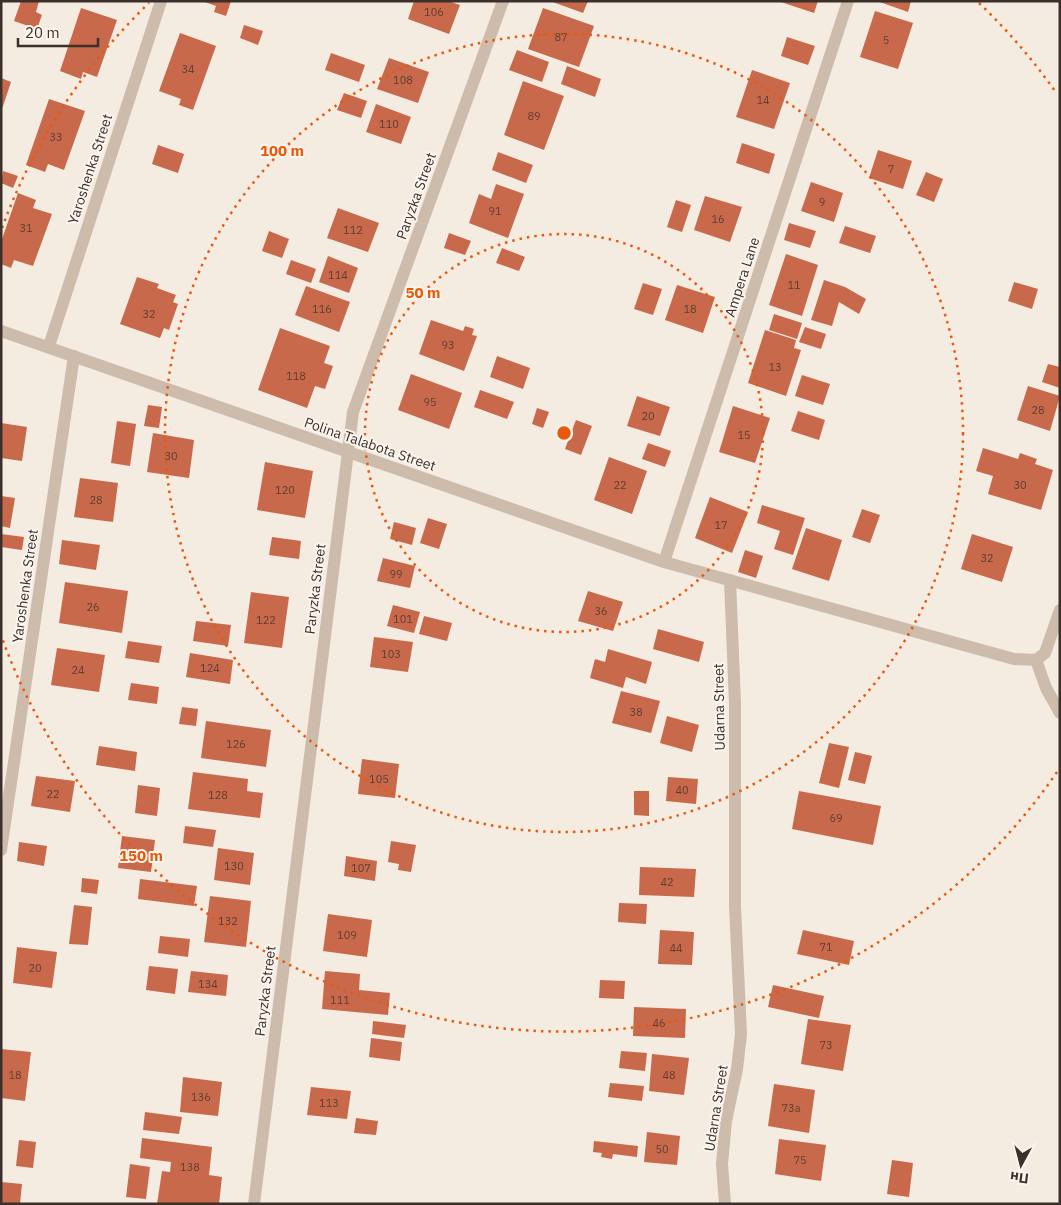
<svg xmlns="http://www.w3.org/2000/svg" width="1061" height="1205" viewBox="0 0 1061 1205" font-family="'IBM Plex Sans',sans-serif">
	<rect width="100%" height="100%" fill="#f4ebe1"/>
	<g fill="#c8694b">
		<polygon points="21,1 39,1 36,12 42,15 37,29 14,21"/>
		<polygon points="202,1 231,1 226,16 214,12 216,6"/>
		<polygon points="414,1 448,1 460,5 449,34 408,19"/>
		<polygon points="550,1 588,1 583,13"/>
		<polygon points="778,1 818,1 814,13"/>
		<polygon points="877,1 911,1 908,12"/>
		<polygon points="81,8 117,20 97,77 83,72 81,79 60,71"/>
		<polygon points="543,8 594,26 579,67 528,49"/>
		<polygon points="875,11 913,23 898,69 860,57"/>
		<polygon points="244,25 263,31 258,45 240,38"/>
		<polygon points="180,33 216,46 193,110 179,105 181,99 159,91"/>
		<polygon points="787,37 815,46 808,65 781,56"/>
		<polygon points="517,50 549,62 542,82 509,70"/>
		<polygon points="331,53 365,65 359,82 325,70"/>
		<polygon points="389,58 429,72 418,103 377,89"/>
		<polygon points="567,66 601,79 595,97 561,84"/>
		<polygon points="752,70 790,83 774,129 736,117"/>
		<polygon points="1,78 11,82 2,109 1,109"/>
		<polygon points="523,81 564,96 544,150 504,135"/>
		<polygon points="344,93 367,101 361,118 337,110"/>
		<polygon points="49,99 85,111 64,170 48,164 45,172 26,165"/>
		<polygon points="376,104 411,117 401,144 366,132"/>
		<polygon points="742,143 775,154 769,174 736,163"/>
		<polygon points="158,145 184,154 178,173 152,164"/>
		<polygon points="878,150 912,161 903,189 869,178"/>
		<polygon points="498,152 533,165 526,183 492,170"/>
		<polygon points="3,171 18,176 13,188 1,183"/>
		<polygon points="926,172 943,179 934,202 916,195"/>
		<polygon points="811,182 843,193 834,222 801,211"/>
		<polygon points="496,184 524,194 508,238 469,223 479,194 491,199"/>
		<polygon points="18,193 36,200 33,208 52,214 33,266 14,260 11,268 1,264 1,242"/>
		<polygon points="705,196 742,207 730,242 694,230"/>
		<polygon points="676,200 691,205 682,232 667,227"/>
		<polygon points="338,208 379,223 368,252 327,238"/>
		<polygon points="789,223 816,231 810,248 784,240"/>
		<polygon points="845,226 876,236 870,253 839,243"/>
		<polygon points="269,231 289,239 282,258 262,251"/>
		<polygon points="449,233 471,241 465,255 444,248"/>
		<polygon points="502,248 525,257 519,271 496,263"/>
		<polygon points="786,254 818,265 802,316 769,305"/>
		<polygon points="328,256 358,268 349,293 319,282"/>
		<polygon points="291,260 316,269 311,283 286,274"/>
		<polygon points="137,277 159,284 157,288 176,295 173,302 178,304 169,330 164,328 160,338 120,324"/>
		<polygon points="824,280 845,287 866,299 859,314 839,302 832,326 811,320"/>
		<polygon points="1014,282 1038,289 1032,309 1008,301"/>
		<polygon points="643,283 662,289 653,315 634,309"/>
		<polygon points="677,285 715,297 703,333 665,320"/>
		<polygon points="306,286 350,302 339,332 295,315"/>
		<polygon points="774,314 802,323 797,339 769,330"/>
		<polygon points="431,320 463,331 465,326 474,329 472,335 477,336 464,371 419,354"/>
		<polygon points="805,327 826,334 821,349 799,342"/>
		<polygon points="280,328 330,346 324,363 333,366 325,389 315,386 307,408 258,390"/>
		<polygon points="765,330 796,340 794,348 801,350 786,396 748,383"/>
		<polygon points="497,356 530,368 523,389 490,377"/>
		<polygon points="1048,364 1060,367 1060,388 1042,382"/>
		<polygon points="411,374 462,393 449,429 398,410"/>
		<polygon points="802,375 830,384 823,405 795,396"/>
		<polygon points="1028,386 1060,396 1050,431 1017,420"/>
		<polygon points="480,390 514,402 507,419 474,407"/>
		<polygon points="637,396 670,407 660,436 627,426"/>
		<polygon points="148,405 162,407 159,428 144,426"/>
		<polygon points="733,406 770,418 755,463 719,452"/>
		<polygon points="537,408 549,412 543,428 532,424"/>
		<polygon points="798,411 825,420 819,440 791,431"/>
		<polygon points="576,420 592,426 581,455 565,449"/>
		<polygon points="117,421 136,424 130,466 111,463"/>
		<polygon points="1,423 27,427 22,461 1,458"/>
		<polygon points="153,433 194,440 189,478 147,472"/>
		<polygon points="648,443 671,451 665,467 642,459"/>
		<polygon points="983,448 1018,459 1020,453 1037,459 1035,464 1053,470 1041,510 988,494 993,476 976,471"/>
		<polygon points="609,457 647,471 632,514 594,500"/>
		<polygon points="265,462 313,471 305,518 257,510"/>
		<polygon points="80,478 118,483 113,522 74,517"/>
		<polygon points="1,496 15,498 10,528 1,526"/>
		<polygon points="710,497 748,512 732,553 695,538"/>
		<polygon points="762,505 805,518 793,555 774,549 780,531 757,523"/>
		<polygon points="862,509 880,515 870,543 852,537"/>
		<polygon points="428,518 447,524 439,549 420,543"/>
		<polygon points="394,522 416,528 412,545 390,539"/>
		<polygon points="806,528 842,540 829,581 792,569"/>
		<polygon points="1,534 24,537 22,550 1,547"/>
		<polygon points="972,534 1013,547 1002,582 961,569"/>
		<polygon points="272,537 301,541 299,559 269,555"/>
		<polygon points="62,540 100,545 96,570 59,564"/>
		<polygon points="745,550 763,556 756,578 738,572"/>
		<polygon points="383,558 415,566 410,588 377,581"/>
		<polygon points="65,582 128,591 122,633 59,623"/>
		<polygon points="588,591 623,602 613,631 578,621"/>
		<polygon points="251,592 289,597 282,648 244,643"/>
		<polygon points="393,605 420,612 414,633 387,626"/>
		<polygon points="424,616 452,623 447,641 419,634"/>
		<polygon points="196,621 231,625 228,646 193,641"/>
		<polygon points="658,629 704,642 699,662 653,649"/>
		<polygon points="374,637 413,642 408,672 370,667"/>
		<polygon points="128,641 162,646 159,663 125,658"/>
		<polygon points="57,648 105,655 99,692 51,685"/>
		<polygon points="608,649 652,662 646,684 626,677 623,688 590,678 595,659 605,662"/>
		<polygon points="190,653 233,660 230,684 186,677"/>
		<polygon points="131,683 159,687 157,704 128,700"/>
		<polygon points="621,691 660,701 651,733 612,723"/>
		<polygon points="182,707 198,709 196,726 179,724"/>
		<polygon points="667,716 699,725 692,752 660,743"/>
		<polygon points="206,721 271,730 266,767 201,758"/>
		<polygon points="829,743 849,747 839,788 819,783"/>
		<polygon points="99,746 137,752 135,771 96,765"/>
		<polygon points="855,752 872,756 865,784 848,780"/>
		<polygon points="362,759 399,764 395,798 358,794"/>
		<polygon points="193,772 248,779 247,791 263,793 260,818 188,809"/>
		<polygon points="36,776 75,781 70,812 31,806"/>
		<polygon points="668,777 698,779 696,804 666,801"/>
		<polygon points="138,785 160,788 157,816 135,813"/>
		<polygon points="634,791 649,791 649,816 634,815"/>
		<polygon points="799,791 881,806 873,845 792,829"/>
		<polygon points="185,826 216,830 213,847 183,843"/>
		<polygon points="122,836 155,840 151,872 118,868"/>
		<polygon points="391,841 416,845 411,872 398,870 399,864 388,862"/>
		<polygon points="19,842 47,846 44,866 17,861"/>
		<polygon points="218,848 254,853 250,885 214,880"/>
		<polygon points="346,856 377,861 375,881 344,876"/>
		<polygon points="640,867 696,869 694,897 639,895"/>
		<polygon points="82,878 99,880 97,894 81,892"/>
		<polygon points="140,879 197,886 194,906 138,899"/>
		<polygon points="210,896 251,901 246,947 204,942"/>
		<polygon points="619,903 647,904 646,924 618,922"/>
		<polygon points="74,905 92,907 88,945 69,944"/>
		<polygon points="328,914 372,920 367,957 323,951"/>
		<polygon points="660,930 694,932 692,965 658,964"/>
		<polygon points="803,930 854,941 849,965 797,954"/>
		<polygon points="160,936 190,939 188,957 158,953"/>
		<polygon points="17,947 57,952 52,988 13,983"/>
		<polygon points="149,966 178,969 175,994 146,990"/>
		<polygon points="191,971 228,975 226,996 188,992"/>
		<polygon points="325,971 360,974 359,990 390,993 388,1015 322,1009"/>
		<polygon points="600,980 625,981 624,999 599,998"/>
		<polygon points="773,985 824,996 819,1018 768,1007"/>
		<polygon points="634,1007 686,1009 685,1038 633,1036"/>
		<polygon points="808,1019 851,1025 843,1071 801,1064"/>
		<polygon points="373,1021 406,1025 404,1038 372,1034"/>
		<polygon points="371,1038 402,1042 400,1061 369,1057"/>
		<polygon points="1,1049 31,1052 25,1101 1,1098"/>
		<polygon points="621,1051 647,1053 645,1071 619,1068"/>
		<polygon points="652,1054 689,1058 684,1095 649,1091"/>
		<polygon points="183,1077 222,1082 218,1116 180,1112"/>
		<polygon points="610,1083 644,1086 642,1101 608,1097"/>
		<polygon points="774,1084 815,1090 809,1133 768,1126"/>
		<polygon points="311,1087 351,1091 347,1119 307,1115"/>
		<polygon points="145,1112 182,1117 179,1134 143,1130"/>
		<polygon points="356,1118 378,1121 376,1135 354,1133"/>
		<polygon points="647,1132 680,1136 677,1165 644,1162"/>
		<polygon points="142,1138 212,1147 209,1175 222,1177 219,1204 157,1204 162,1171 170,1172 171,1162 140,1158"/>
		<polygon points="779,1139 826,1145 821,1181 775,1174"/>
		<polygon points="19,1140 36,1142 33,1168 16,1166"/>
		<polygon points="594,1141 638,1146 637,1157 613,1154 612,1159 601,1157 602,1153 593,1152"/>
		<polygon points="892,1160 913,1163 909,1197 887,1194"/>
		<polygon points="130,1164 150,1167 146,1199 126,1197"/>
		<polygon points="1,1182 22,1184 20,1204 1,1204"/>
	</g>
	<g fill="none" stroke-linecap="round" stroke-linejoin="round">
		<g stroke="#cdbbac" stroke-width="12">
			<polyline points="1,331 664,562 1014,659 1036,660 1045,653 1060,610"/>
			<polyline points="49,346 161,1"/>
			<polyline points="664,562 848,1"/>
			<polyline points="1036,660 1046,688 1060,713"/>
			<polyline points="1,850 74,356"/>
			<polyline points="254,1204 353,412 503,1"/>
			<polyline points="725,1204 722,1164 726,1121 737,1069 741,1034 735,906 735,704 730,580"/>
		</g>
	</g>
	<g fill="none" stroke="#e8590c" stroke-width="2.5" stroke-dasharray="2.5 5">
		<circle cx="564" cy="433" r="199"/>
		<circle cx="564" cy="433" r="399"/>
		<path d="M1057 772A598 598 0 0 1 2 638M2 228A598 598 0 0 1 149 3M979 3A598 598 0 0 1 1057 94"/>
	</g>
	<g text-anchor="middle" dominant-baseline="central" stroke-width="4" stroke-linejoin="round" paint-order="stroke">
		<g font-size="11" fill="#5e3e33">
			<text x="434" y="12">106</text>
			<text x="561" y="37">87</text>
			<text x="886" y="40">5</text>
			<text x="188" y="69">34</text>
			<text x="403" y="80">108</text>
			<text x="763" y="100">14</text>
			<text x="534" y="116">89</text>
			<text x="389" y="124">110</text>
			<text x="56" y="137">33</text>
			<text x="891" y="169">7</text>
			<text x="822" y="202">9</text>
			<text x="495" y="211">91</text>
			<text x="718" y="219">16</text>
			<text x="26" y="228">31</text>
			<text x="353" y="230">112</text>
			<text x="338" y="275">114</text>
			<text x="794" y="285">11</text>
			<text x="322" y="309">116</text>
			<text x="690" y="309">18</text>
			<text x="149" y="314">32</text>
			<text x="448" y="345">93</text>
			<text x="775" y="367">13</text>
			<text x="296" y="376">118</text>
			<text x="430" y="402">95</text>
			<text x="1038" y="410">28</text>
			<text x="648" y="416">20</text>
			<text x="744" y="435">15</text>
			<text x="171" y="456">30</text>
			<text x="620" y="485">22</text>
			<text x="1020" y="485">30</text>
			<text x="285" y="490">120</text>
			<text x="96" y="500">28</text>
			<text x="721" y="525">17</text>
			<text x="987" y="558">32</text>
			<text x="396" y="574">99</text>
			<text x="93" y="607">26</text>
			<text x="601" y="611">36</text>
			<text x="403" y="619">101</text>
			<text x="266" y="620">122</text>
			<text x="391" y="654">103</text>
			<text x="210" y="668">124</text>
			<text x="78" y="670">24</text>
			<text x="636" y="712">38</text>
			<text x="236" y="744">126</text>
			<text x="379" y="779">105</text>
			<text x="682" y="790">40</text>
			<text x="53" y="794">22</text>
			<text x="218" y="795">128</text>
			<text x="836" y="818">69</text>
			<text x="234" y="866">130</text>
			<text x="361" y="868">107</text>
			<text x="667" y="882">42</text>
			<text x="228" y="921">132</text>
			<text x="347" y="935">109</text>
			<text x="826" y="947">71</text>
			<text x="676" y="948">44</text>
			<text x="35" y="968">20</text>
			<text x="208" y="984">134</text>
			<text x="340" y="1000">111</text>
			<text x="659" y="1023">46</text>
			<text x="826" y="1045">73</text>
			<text x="15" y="1075">18</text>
			<text x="669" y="1075">48</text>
			<text x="201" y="1097">136</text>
			<text x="329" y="1103">113</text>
			<text x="791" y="1108">73а</text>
			<text x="662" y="1149">50</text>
			<text x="800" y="1160">75</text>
			<text x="190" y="1167">138</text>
		</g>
		<g font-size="14" fill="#3b302b" stroke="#fbf5ee">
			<text transform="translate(90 169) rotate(-72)">Yaroshenka Street</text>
			<text transform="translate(416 196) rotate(-70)">Paryzka Street</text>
			<text transform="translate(742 277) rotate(-72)">Ampera Lane</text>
			<text transform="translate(370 444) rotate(19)">Polina Talabota Street</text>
			<text transform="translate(25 586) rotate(-82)">Yaroshenka Street</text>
			<text transform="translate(315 589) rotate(-83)">Paryzka Street</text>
			<text transform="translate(719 707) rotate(-91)">Udarna Street</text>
			<text transform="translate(265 991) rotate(-83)">Paryzka Street</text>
			<text transform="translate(716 1108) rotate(-81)">Udarna Street</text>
		</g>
	</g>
	<circle cx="564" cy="433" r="8" fill="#e8590c" stroke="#fbf5ee" stroke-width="2.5"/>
	<g font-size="15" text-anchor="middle" font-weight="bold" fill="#e8590c" stroke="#fbf5ee" stroke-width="4" stroke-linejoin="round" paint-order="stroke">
		<text x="282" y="156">100 m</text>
		<text x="423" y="298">50 m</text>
		<text x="141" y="861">150 m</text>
	</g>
	<rect width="1061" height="1205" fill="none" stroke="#3b302b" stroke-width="5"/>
	<g transform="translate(1021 1165) rotate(187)" stroke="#fbf5ee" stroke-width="4" paint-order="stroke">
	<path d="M0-4L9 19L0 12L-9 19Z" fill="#3b302b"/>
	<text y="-8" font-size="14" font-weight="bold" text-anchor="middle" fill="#3b302b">Пн</text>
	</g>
	<path d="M18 38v8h80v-8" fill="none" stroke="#3b302b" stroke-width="2.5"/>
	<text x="25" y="38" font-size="15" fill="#3b302b" stroke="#fbf5ee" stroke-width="4" paint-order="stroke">20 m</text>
</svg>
